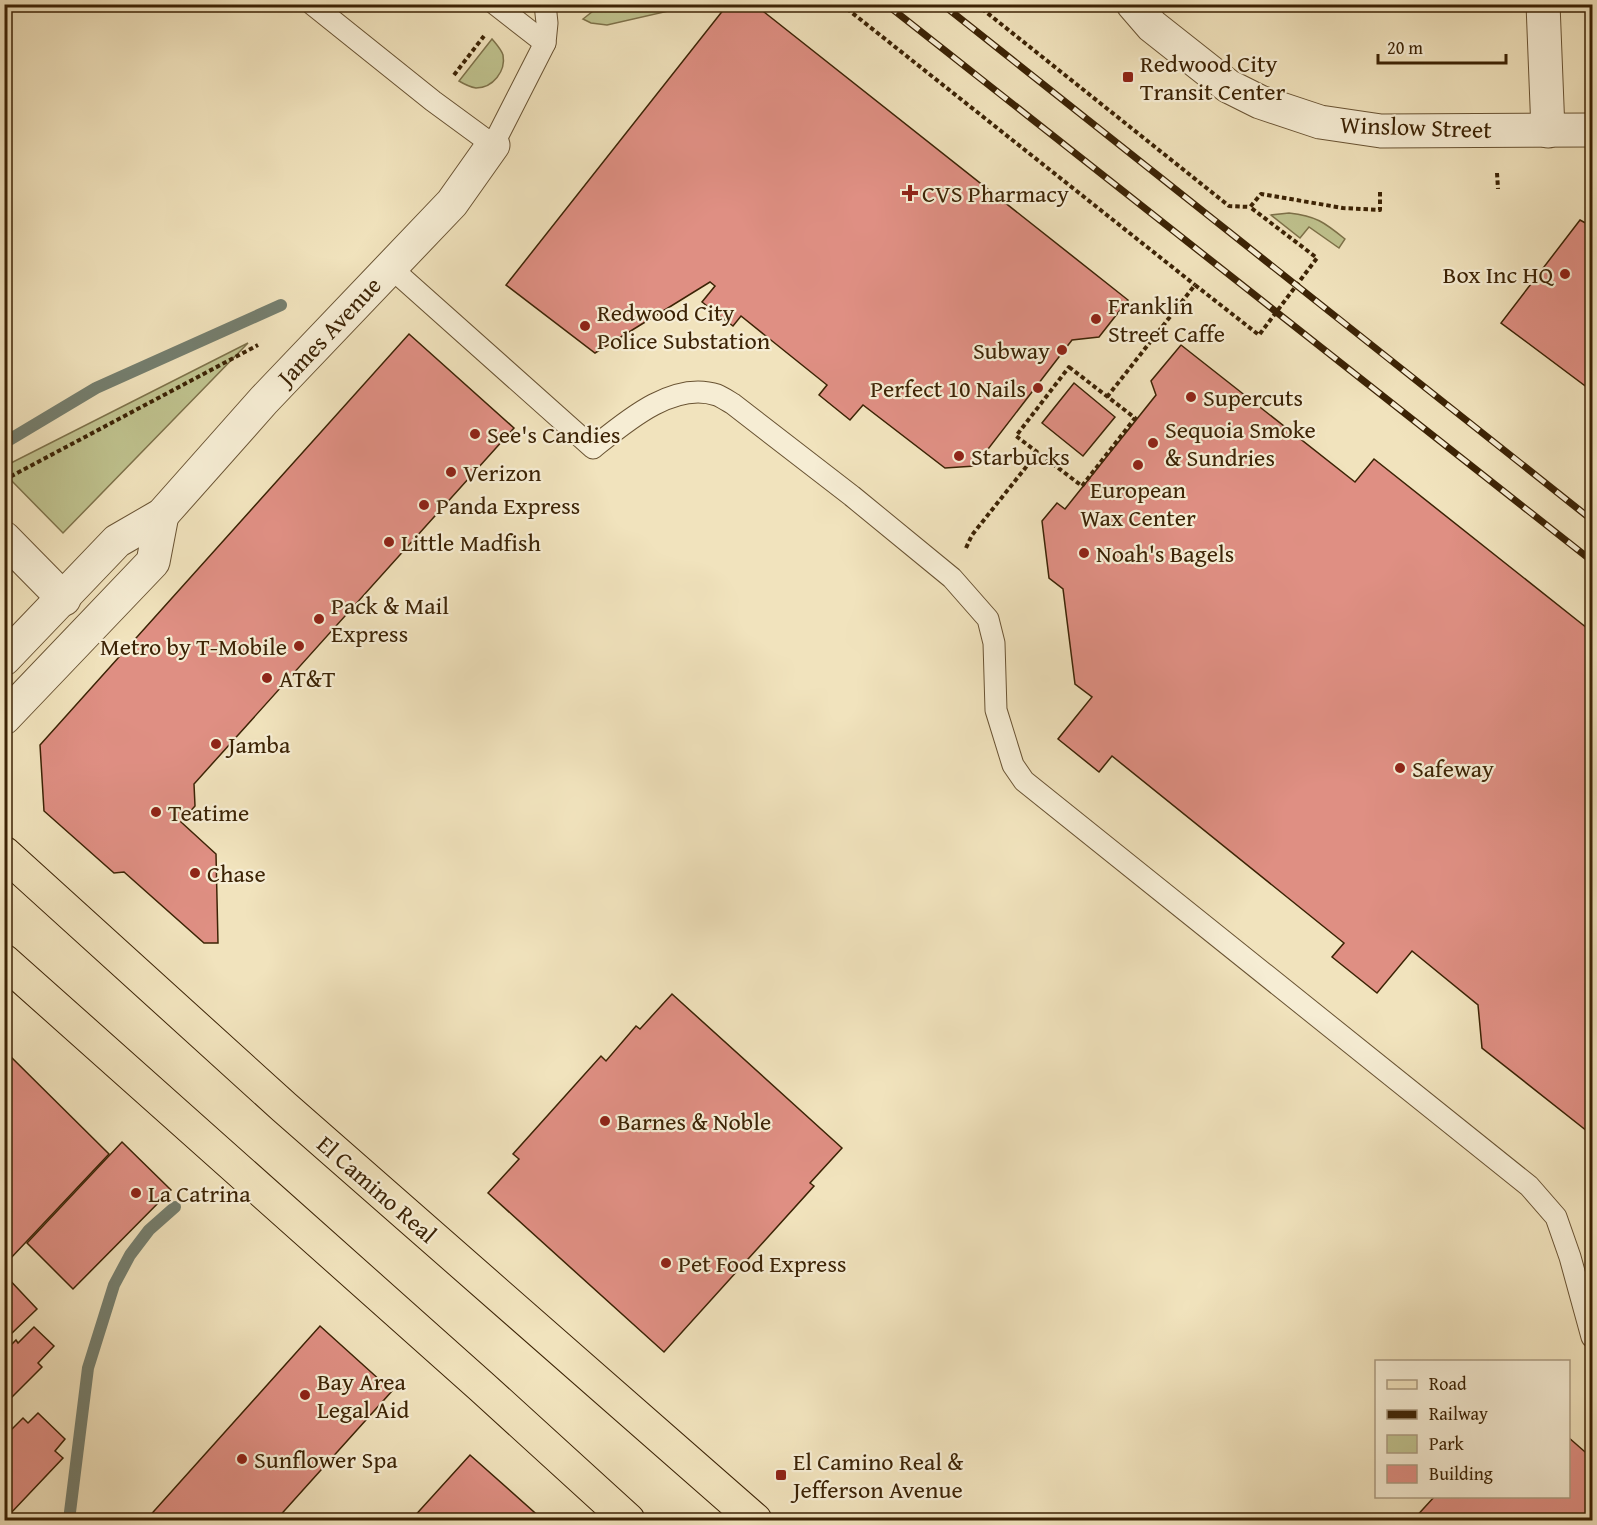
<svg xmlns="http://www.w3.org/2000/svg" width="1597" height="1525" viewBox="0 0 1597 1525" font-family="'Gentium Book Plus',serif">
	<rect width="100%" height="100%" fill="#f1e3bd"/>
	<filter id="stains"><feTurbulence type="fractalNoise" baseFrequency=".00333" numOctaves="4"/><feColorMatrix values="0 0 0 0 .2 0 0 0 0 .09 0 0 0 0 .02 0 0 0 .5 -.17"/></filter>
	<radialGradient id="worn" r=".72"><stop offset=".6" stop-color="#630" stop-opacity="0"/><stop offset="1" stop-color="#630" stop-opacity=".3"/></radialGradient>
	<g fill="#bfc28e" stroke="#7e724a" stroke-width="1.5">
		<polygon points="602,4 695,4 695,5 607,25 591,23 583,19"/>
		<path d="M492,39c4,5 9,10 11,16 3,16 -10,33 -27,33 -6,-1 -12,-4 -17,-7z"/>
		<path d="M1289,213c27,3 35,9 56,26l-6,9 -30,-21 -9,11 -29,-23z"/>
		<polygon points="248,343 63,533 5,474 5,466"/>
	</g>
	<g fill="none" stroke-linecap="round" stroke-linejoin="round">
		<g stroke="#757f6f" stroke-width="12">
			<polyline points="4,443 96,388 281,305"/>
			<polyline points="69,1520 88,1368 114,1285 130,1255 149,1230 175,1207"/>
		</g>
	</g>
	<g fill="#df8f83" stroke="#3c2305" stroke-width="1.5">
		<polygon points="728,4 754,4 1128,300 1099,337 1072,340 975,466 945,468 863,405 850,420 819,395 827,385 741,316 733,326 702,302 715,286 710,282 595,353 506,285"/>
		<polygon points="1580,220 1589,225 1592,220 1592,391 1501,323"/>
		<polygon points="409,334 514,428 194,784 195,806 181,822 216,854 218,943 204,943 124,872 114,873 44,811 40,745"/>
		<polygon points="1181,345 1355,482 1374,459 1592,632 1592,1135 1482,1048 1478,1005 1412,951 1377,993 1332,957 1344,943 1112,756 1099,772 1058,739 1092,697 1075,684 1063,589 1049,578 1042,521 1057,503 1065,509 1156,395 1151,381"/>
		<polygon points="1074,383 1115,417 1083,456 1042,423"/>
		<polygon points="672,994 842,1148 810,1183 814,1186 664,1352 488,1193 519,1159 513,1154 601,1056 606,1061 636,1026 640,1029"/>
		<polygon points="7,1053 109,1154 10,1259 4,1253 4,1056"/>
		<polygon points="122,1142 171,1190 73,1289 27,1243"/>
		<polygon points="4,1274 37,1309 11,1334 4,1328"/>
		<polygon points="320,1326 392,1391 276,1520 146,1520"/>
		<polygon points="34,1327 54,1346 38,1363 42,1367 4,1405 4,1341 10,1346 16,1340 18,1343"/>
		<polygon points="38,1413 65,1439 55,1451 63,1458 10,1514 4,1509 4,1437 23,1418 28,1423"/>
		<polygon points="1568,1437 1592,1458 1592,1520 1413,1520 1435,1496 1568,1496"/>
		<polygon points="470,1455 543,1520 411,1520"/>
	</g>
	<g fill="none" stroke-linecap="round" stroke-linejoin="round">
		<defs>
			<g id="service">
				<polyline points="312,4 433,101 493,145 545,43 547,23 545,4"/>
				<polyline points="495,4 545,43"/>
				<path d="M390,267l203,181c31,-25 80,-68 124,-53 5,2 11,6 16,9l119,92 100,82 36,41 6,24 2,67 17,55 11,16 505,405 27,31 14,40 22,80"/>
			</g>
			<g id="minor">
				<polyline points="1543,4 1548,131"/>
				<polyline points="4,538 64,599"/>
				<polyline points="4,659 117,541 162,515 264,400 452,203 493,145"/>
				<polyline points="4,718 153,562 162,515"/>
			</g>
			<polyline id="tertiary" points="1133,4 1152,26 1228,86 1260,102 1320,122 1381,131 1592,130"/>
			<g id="primary">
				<polyline points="4,853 284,1107 755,1520"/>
				<polyline points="4,961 482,1387 628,1520"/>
			</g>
		</defs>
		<use href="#service" stroke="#695333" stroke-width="23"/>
		<use href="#minor" stroke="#695333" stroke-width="35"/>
		<use href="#tertiary" stroke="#695333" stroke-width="35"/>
		<use href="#primary" stroke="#3c2305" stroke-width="35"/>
		<g stroke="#3c2305" stroke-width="4" stroke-dasharray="4.5 3" stroke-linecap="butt">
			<polyline points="841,4 1195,285"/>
			<polyline points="976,4 1229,206 1250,207"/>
			<polyline points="454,75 484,36"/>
			<polyline points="1497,173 1498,189"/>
			<polygon points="1069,367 1135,418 1082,486 1016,436"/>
			<polyline points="1107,397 1195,285 1259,335 1317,258 1250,207 1261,194 1343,208 1380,210 1380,192"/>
			<polyline points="4,480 258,345"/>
			<polyline points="966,548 972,535 1038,452"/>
		</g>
		<use href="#service" stroke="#f6edd4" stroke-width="21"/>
		<use href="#minor" stroke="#f6edd4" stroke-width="33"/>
		<use href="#tertiary" stroke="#f6edd4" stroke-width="33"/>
		<use href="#primary" stroke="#f1e3bd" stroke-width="33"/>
		<defs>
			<g id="rail">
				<polyline points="886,4 1592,561"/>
				<polyline points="942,4 1592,520"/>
			</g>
		</defs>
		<use href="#rail" stroke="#3c2305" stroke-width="7"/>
		<use href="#rail" stroke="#f6edd4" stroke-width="4.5" stroke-dasharray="14" stroke-linecap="butt"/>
	</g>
	<g fill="#8f2418" stroke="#f6edd4" stroke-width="2">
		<rect x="1122" y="71" width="12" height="12" rx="3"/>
		<path d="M907 184h6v6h6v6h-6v6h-6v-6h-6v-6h6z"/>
		<circle cx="1565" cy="274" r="6"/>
		<circle cx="1096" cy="319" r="6"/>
		<circle cx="585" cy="326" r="6"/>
		<circle cx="1062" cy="350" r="6"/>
		<circle cx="1038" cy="388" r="6"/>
		<circle cx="1191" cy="397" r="6"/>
		<circle cx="475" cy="434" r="6"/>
		<circle cx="1153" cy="443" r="6"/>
		<circle cx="959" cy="456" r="6"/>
		<circle cx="1138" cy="465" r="6"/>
		<circle cx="451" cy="472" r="6"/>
		<circle cx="424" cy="505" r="6"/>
		<circle cx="389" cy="542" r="6"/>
		<circle cx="1084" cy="553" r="6"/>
		<circle cx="319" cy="619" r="6"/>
		<circle cx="299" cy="646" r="6"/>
		<circle cx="267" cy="678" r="6"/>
		<circle cx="216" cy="744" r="6"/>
		<circle cx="1400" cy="768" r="6"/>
		<circle cx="156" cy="812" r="6"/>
		<circle cx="195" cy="873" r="6"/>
		<circle cx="605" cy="1121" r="6"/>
		<circle cx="136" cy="1193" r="6"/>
		<circle cx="666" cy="1263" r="6"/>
		<circle cx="305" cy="1395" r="6"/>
		<circle cx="242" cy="1459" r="6"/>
		<rect x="775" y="1469" width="12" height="12" rx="3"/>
	</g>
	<g text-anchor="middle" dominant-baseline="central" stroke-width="4.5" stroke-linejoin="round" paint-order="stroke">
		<g font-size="24" fill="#3c2305" stroke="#f6edd4" text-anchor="start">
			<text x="1140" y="63">Redwood City<tspan x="1140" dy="28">Transit Center</tspan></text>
			<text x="922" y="193">CVS Pharmacy</text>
			<text x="1553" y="274" text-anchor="end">Box Inc HQ</text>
			<text x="1108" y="305">Franklin<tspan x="1108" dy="28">Street Caffe</tspan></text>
			<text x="597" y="312">Redwood City<tspan x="597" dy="28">Police Substation</tspan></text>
			<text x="1050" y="350" text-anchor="end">Subway</text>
			<text x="1026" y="388" text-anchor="end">Perfect 10 Nails</text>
			<text x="1203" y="397">Supercuts</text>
			<text x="1165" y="429">Sequoia Smoke<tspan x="1165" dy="28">&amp; Sundries</tspan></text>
			<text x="487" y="434">See's Candies</text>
			<text x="971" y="456">Starbucks</text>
			<text x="463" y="472">Verizon</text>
			<text x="1138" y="489" text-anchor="middle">European<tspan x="1138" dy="28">Wax Center</tspan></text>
			<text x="436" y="505">Panda Express</text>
			<text x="401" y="542">Little Madfish</text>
			<text x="1096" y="553">Noah's Bagels</text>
			<text x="331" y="605">Pack &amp; Mail<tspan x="331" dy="28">Express</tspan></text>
			<text x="287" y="646" text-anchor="end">Metro by T-Mobile</text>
			<text x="279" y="678">AT&amp;T</text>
			<text x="228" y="744">Jamba</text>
			<text x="1412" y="768">Safeway</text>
			<text x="168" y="812">Teatime</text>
			<text x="207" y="873">Chase</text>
			<text x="617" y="1121">Barnes &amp; Noble</text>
			<text x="148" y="1193">La Catrina</text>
			<text x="678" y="1263">Pet Food Express</text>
			<text x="317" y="1381">Bay Area<tspan x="317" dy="28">Legal Aid</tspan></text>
			<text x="254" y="1459">Sunflower Spa</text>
			<text x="793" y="1461">El Camino Real &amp;<tspan x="793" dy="28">Jefferson Avenue</tspan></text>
		</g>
		<g font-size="24" fill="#3c2305" stroke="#f6edd4">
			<text transform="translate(1416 127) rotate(2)">Winslow Street</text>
			<text transform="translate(329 331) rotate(-47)">James Avenue</text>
			<text transform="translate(377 1189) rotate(41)">El Camino Real</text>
		</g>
	</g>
	<rect width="1597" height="1525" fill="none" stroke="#f1e3bd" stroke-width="24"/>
	<rect x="6" y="6" width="1585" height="1513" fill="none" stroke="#3c2305" stroke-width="3"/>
	<rect x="12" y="12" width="1573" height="1501" fill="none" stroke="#3c2305" stroke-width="1.5"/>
	<rect x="1375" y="1360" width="195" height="138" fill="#f6edd4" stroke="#ac9c81" stroke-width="1.5"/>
	<rect x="1387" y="1380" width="30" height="9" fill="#f1e3bd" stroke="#ac9c81" stroke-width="1.5"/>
	<text x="1429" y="1390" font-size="18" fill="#3c2305">Road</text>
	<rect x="1387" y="1410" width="30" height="9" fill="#3c2305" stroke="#ac9c81" stroke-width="1.5"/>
	<text x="1429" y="1420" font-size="18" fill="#3c2305">Railway</text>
	<rect x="1387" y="1435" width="30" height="18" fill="#bfc28e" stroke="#ac9c81" stroke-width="1.5"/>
	<text x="1429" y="1450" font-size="18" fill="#3c2305">Park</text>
	<rect x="1387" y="1465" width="30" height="18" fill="#df8f83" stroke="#ac9c81" stroke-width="1.5"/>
	<text x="1429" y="1480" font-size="18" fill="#3c2305">Building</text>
	<path d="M1378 54v9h128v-9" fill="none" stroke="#3c2305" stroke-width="3"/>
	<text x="1387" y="54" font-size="18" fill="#3c2305" stroke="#f6edd4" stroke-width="4.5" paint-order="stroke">20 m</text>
	<rect width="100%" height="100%" filter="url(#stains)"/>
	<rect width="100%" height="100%" fill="url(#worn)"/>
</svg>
